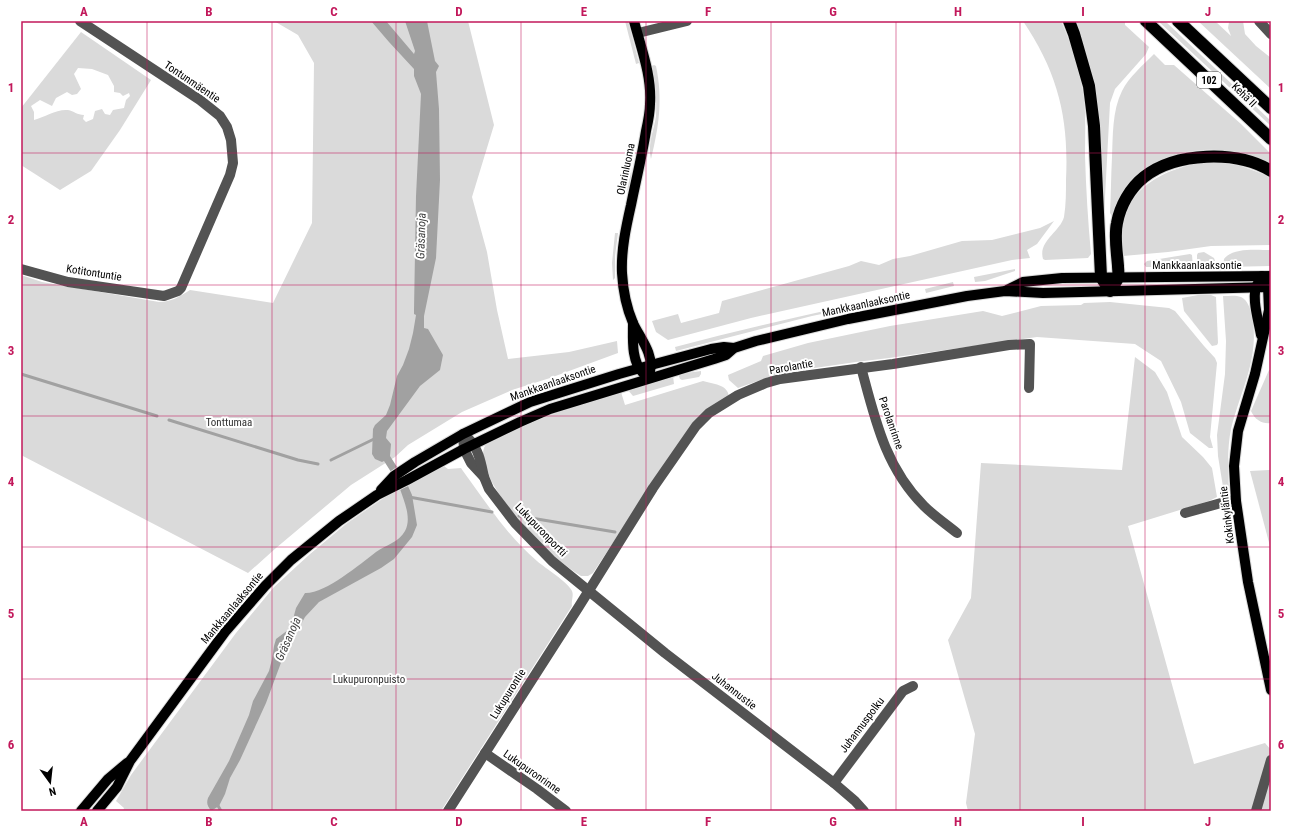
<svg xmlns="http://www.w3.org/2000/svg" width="1292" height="832" viewBox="0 0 1292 832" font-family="'Roboto Condensed',sans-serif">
	<rect width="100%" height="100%" fill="#fff"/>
	<g fill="#dadada" fill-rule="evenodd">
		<path d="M274,21h194l26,104 -22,72 15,55 10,58 11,49 61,-7 48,-11 1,12 -68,25 -38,12 -50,22 -54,33 -13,12 -44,28 -75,63 -28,25 -227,-118v-180l21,7 117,20c12,0 20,-5 31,-12l83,13 39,-80 2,-160 -16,-28z"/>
		<polygon points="625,21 628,21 639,63 636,64"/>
		<path d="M1023,21h38c11,24 19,51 23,77 2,19 1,38 1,58 1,33 3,66 6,98l-3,4 -43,2 -2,-1c-5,-18 17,-27 21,-42 2,-12 2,-25 2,-37 3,-62 -8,-107 -43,-159z"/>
		<polygon points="1074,21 1125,21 1125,25 1149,47 1146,54 1115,89 1110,103 1104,216 1102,208"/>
		<polygon points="1158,21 1165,21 1271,121 1271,126"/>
		<polygon points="1198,21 1215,21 1231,36 1228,28 1229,22 1243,21 1245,34 1256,46 1271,58 1271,89"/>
		<path d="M81,32l70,48 -31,50 -29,41 -31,19 -39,-25v-57zM78,68l14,1 16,6 6,11v6l6,1 3,3 6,-3 1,3 -4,4 -2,8 -11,2 -3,5 -5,-1 -3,-5 -7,2 -2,8 -7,3 -3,-3 1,-4c-7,0 -10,-4 -16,-5 -12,-1 -23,7 -34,10v-8l-3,-6 9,-6 12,6 4,-8 11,-6 5,3 5,-1 4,-5 -7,-15z"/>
		<path d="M1154,54l11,11h9l67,59 30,30v10c-35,-17 -83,-21 -117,1 -7,4 -13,11 -18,17 -13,12 -18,17 -24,34l-2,-3c1,-19 1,-37 2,-56 1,-21 0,-46 10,-66 7,-14 21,-26 32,-37z"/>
		<path d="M654,65l2,1c7,33 3,61 -5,93 -4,-14 3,-29 5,-43 1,-17 -1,-33 -4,-50z"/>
		<path d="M631,156c0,12 3,33 -9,40z"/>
		<path d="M1200,163h24l17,3 30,11v68l-60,1 -43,6 -45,4c-11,-55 27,-84 77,-93z"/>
		<polygon points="1054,221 1037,244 1027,250 1030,258 1012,260 751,318 668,340 656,332 652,321 678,314 681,323 719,313 722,301 849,266 861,261 879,265 893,259 910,256 962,241 992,240 1040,228"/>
		<polygon points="615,233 618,233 615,256 615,278 613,280 612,263"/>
		<path d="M1271,250v16l-48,1 1,-8c9,-12 33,-9 47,-9z"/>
		<polygon points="1204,252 1214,258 1217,267 1197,267 1197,255 1198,253"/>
		<polygon points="1190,254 1192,255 1193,267 1146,267 1144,264 1147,261"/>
		<polygon points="1015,269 1015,271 985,281 975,282 974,277"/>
		<polygon points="953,282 954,286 926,293 925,289"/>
		<path d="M904,293l1,4 -93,19 -136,35 -1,-4c76,-20 153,-37 229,-54z"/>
		<polygon points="1198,295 1211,295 1216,297 1218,343 1217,345 1212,346 1184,311 1182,298"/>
		<path d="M1223,296c6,0 13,-1 18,1 7,3 9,12 11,18 8,43 -11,74 -21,114 -4,20 -3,41 -2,61l-4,4 -1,-1 -6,-37 -1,-21 8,-61 1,-33z"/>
		<polygon points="1110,302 1169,308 1175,311 1204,346 1215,358 1217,363 1210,437 1213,448 1209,448 1190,433 1181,402 1161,361 1135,344 1037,337 889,358 856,362 780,373 738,388 729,380 728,375 761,361 763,356 808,343 890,326 983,311 1002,316 1041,306 1081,305 1084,303"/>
		<polygon points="1135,357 1155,372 1167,392 1182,437 1203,457 1212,468 1217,497 1209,501 1128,526 1194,764 1265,743 1271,750 1271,811 968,811 966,803 975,734 948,640 971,598 981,463 1122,470"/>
		<path d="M1269,370h2v53c-9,1 -16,-3 -20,-12z"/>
		<polygon points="701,371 701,374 699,377 682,380 680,379 678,374"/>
		<polygon points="673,376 674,384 633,396 628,390"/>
		<path d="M703,381c10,3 24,3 26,15l-18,12 -65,85 -53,80 -5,3h-7c-13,-8 -33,-24 -43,-34 -15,-15 -72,-80 -50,-100 7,-7 20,-10 30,-14 33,-14 68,-25 103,-36l4,13z"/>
		<path d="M441,464l7,5 13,-1 2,3c23,31 44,65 74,90 8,7 31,21 35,30 2,4 -1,10 0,15l-131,205h-318l1,-3 -8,-7 15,-26 105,-142 38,-46 36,-33 36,-30 42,-29z"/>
		<polygon points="1269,470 1271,470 1271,550 1250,471"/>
	</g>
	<g fill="#a1a1a1">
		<polygon points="371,21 386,21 414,54 415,51 405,21 427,21 435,61 439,66 436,72 439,109 440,180 436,258 424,316 424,328 428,329 443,355 440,370 420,386 387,431 386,438 391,444 390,456 397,467 391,472 384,461 382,462 375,459 372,454 373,429 375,425 386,415 390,405 397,376 403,365 409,349 413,333 416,315 414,314 414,310 416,196 421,94 414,76 414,69 389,42"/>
		<path d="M408,486l4,9 5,30 -5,12 -18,22 -13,9 -62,34 -14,15 -23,43 -16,43 -26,57 -10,18 -5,16 -6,12 -8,5c-3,-5 -5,-7 -3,-13l21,-37 20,-46 4,-14 16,-30 3,-12 2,-13 2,-7 12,-9 4,-7 4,-15 9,-15c20,1 55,-29 71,-41 10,-7 23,-10 29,-21 7,-13 -1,-30 -5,-42z"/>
	</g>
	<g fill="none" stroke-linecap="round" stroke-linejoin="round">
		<g stroke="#a1a1a1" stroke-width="3">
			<polyline points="21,374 157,416"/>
			<polyline points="169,420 298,460 318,464"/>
			<polyline points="331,460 374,439"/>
			<polyline points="409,497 492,512"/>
			<polyline points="519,516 615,532"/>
			<polyline points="217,804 221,811"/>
		</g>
		<defs>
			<g id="major">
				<path d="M634,21c7,27 18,55 16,83 0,9 -2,18 -4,27 -4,25 -10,49 -15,74 -5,22 -10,45 -9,68 1,17 5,36 11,50 7,15 21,31 17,48"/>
				<polyline points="1262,276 1268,287 1269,310 1255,374 1238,431 1234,466 1236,501 1248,582 1271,690"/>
				<path d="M1258,283c-8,12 1,39 3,52"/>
				<polyline points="1007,290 1023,282 1062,278 1271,276"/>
				<path d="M633,323c0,16 -2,38 10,50"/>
				<polyline points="381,490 394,476 415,462 463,434 530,402 619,374 651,365 711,349 724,347 734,348"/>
				<polyline points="81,811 108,779 127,763"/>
				<polyline points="97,811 117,787 130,761 225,632 265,586 291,560 339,521 377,495 407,480 464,449 520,422 550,409 714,359 726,355 734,348 756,341 848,319 967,296 1005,291 1043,293 1271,287"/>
			</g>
			<g id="highway">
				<path d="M1069,21l5,13 15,52 5,40 7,151 9,14c3,-4 6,-9 8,-13 1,-4 0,-9 0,-12 -1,-14 -4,-30 -1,-43 3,-17 13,-35 27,-46 32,-25 93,-27 127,-6"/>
				<polyline points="1146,21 1271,139"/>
				<polyline points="1178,21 1271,108"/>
			</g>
		</defs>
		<use href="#major" stroke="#dbdbdb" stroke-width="12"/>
		<use href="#highway" stroke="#dbdbdb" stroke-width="14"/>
		<g stroke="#535353" stroke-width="10">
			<polyline points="1259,21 1271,34"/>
			<polyline points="638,33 687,21"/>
			<polyline points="21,269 68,282 164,296 178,291 181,288 230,175 233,163 231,140 227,127 220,116 200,100 80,21"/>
			<path d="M861,367c14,52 24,100 63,139 10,10 22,18 33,27"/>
			<polyline points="463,434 464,449 471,463 484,477 489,489 515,523 552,561 665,653 834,783 855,801 864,811"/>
			<path d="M469,439c10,11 12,24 15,38"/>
			<polyline points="1185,513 1221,503 1236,501"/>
			<polyline points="485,753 537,789 566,811"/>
			<polyline points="834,783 903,691 913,686"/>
			<polyline points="448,811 578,608 653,488 696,426 709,413 738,395 766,383 780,379 893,364 1009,345 1030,344 1029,388"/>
			<polyline points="1256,811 1271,760"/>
		</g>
		<use href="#major" stroke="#000" stroke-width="10"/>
		<use href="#highway" stroke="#000" stroke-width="12"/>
	</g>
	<path fill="none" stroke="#c2185b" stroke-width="1" stroke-opacity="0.55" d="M147,21v790M272,21v790M396,21v790M521,21v790M646,21v790M771,21v790M896,21v790M1020,21v790M1145,21v790M21,153h1250M21,285h1250M21,416h1250M21,547h1250M21,679h1250"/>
	<g text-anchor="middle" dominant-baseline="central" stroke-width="4" stroke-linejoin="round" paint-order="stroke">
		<rect fill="#fff" stroke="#4c4c4c" stroke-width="1" x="1197" y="72" width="24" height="16" rx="3"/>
		<g font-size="10" font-weight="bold" fill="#000">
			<text x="1209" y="80">102</text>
		</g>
		<g font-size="11" fill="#000" stroke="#fff">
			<text transform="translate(192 82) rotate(34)">Tontunmäentie</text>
			<text transform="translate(1244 95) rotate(44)">Kehä II</text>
			<text transform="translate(626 169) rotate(-78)">Olarinluoma</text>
			<text x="1197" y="265">Mankkaanlaaksontie</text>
			<text transform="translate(94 273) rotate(9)">Kotitontuntie</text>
			<text transform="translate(866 304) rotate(-12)">Mankkaanlaaksontie</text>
			<text transform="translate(791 367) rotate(-10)">Parolantie</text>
			<text transform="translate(553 383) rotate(-19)">Mankkaanlaaksontie</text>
			<text transform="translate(891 423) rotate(71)">Parolanrinne</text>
			<text transform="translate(1227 515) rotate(-97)">Kokinkyläntie</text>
			<text transform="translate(541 530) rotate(46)">Lukupuronportti</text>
			<text transform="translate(232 608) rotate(-50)">Mankkaanlaaksontie</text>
			<text transform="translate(734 691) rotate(38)">Juhannustie</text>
			<text transform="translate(508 694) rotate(-58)">Lukupurontie</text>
			<text transform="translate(862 725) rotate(-53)">Juhannuspolku</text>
			<text transform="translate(532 772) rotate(35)">Lukupuronrinne</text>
		</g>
		<g font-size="11" fill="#313131" stroke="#fff">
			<text x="229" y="422">Tonttumaa</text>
			<text x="369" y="679">Lukupuronpuisto</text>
		</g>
		<g font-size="12" font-style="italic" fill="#424242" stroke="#fff">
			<text transform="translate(421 236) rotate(-88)">Gräsanoja</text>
			<text transform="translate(288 639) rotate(-66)">Gräsanoja</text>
		</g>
	</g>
	<rect width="1292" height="832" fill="none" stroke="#ffffff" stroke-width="44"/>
	<g transform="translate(50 782) rotate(165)" stroke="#ffffff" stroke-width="3" paint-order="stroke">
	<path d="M0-3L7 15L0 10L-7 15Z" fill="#000000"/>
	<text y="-6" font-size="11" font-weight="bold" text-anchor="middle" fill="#000000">N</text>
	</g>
	<rect x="22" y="22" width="1248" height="788" fill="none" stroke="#c2185b" stroke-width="1.5"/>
	<g font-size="13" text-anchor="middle" font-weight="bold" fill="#c2185b">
		<text x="84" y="16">A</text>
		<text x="209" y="16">B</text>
		<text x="334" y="16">C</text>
		<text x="459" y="16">D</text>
		<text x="584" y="16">E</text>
		<text x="708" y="16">F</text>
		<text x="833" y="16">G</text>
		<text x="958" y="16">H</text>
		<text x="1083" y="16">I</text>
		<text x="1208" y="16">J</text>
		<text x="11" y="92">1</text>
		<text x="1281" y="92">1</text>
		<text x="11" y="224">2</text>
		<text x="1281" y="224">2</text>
		<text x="11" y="355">3</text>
		<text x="1281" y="355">3</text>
		<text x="11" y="486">4</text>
		<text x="1281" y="486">4</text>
		<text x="11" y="618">5</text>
		<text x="1281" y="618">5</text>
		<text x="11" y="749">6</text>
		<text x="1281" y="749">6</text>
		<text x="84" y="826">A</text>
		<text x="209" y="826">B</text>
		<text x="334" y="826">C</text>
		<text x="459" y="826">D</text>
		<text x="584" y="826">E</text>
		<text x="708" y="826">F</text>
		<text x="833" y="826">G</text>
		<text x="958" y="826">H</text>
		<text x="1083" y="826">I</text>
		<text x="1208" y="826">J</text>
	</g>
</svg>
